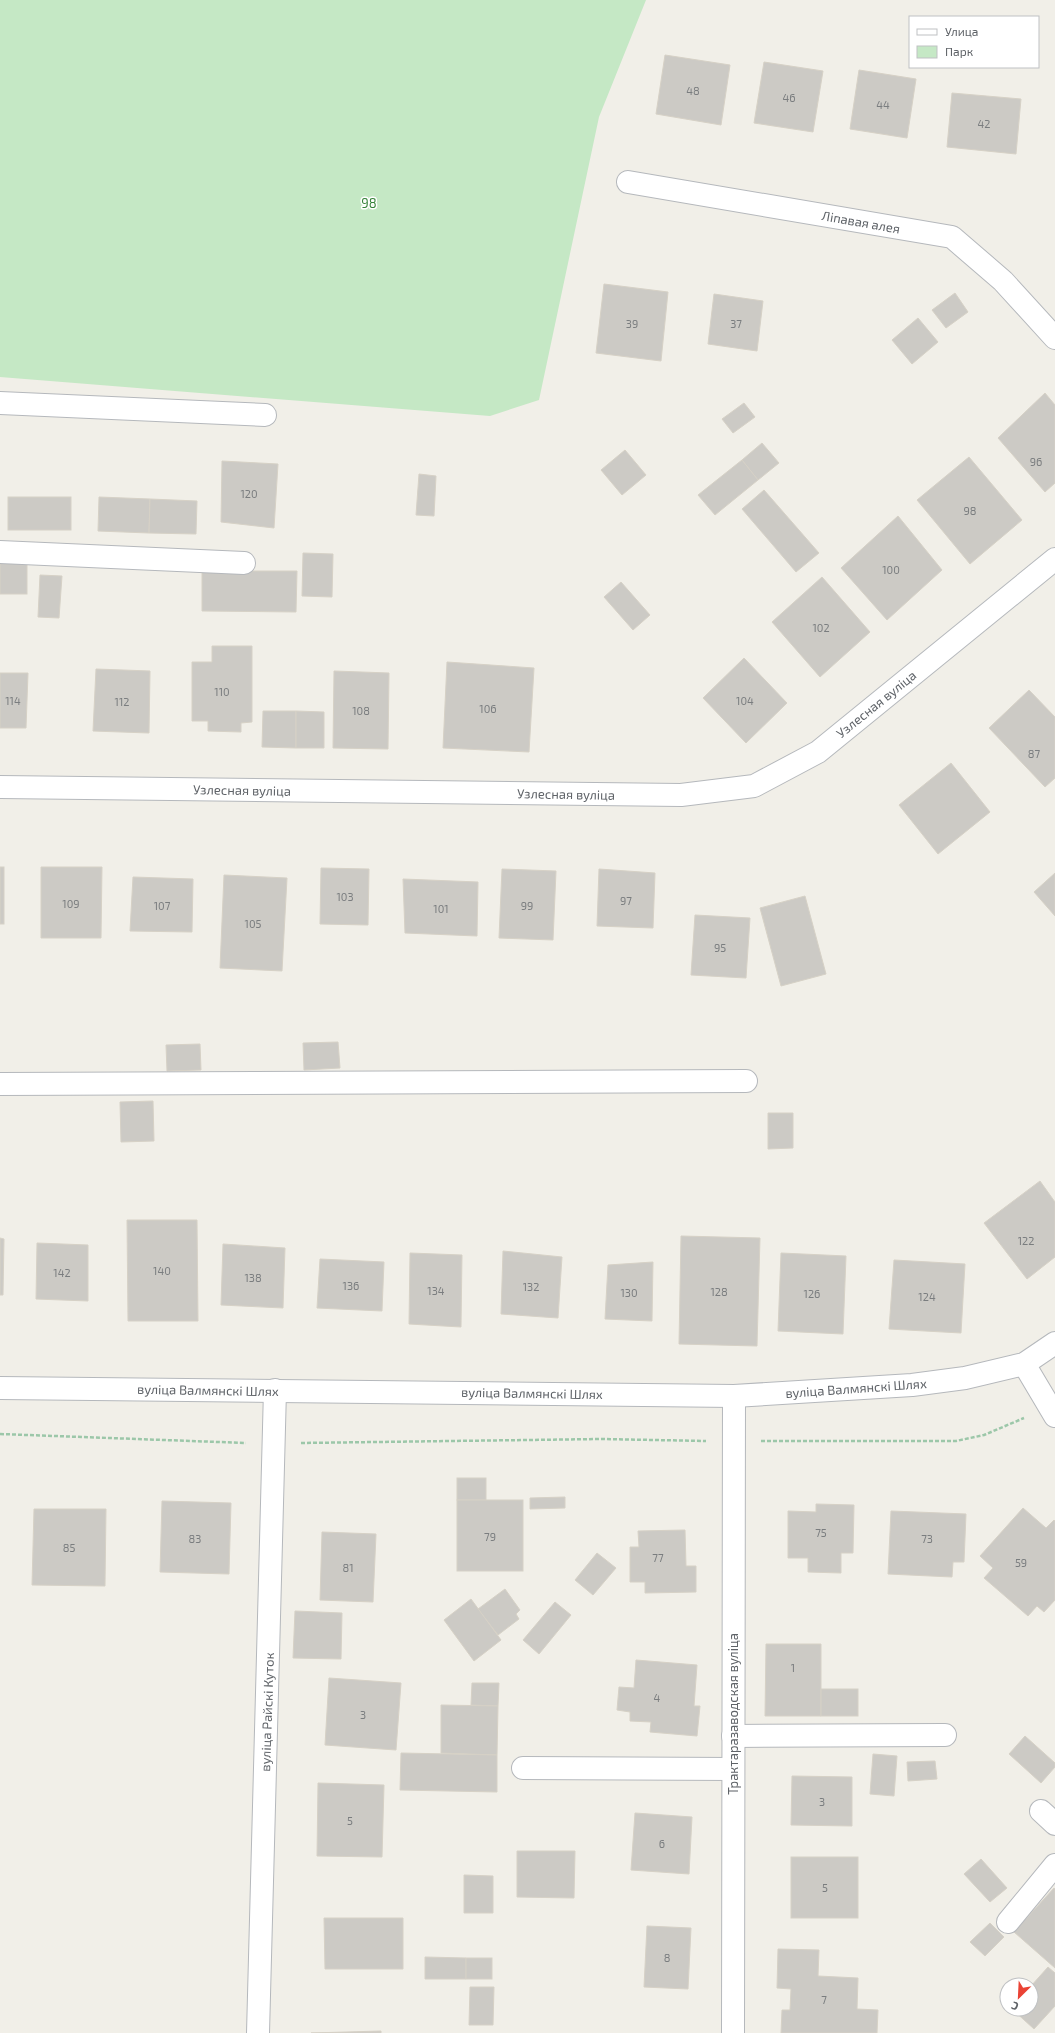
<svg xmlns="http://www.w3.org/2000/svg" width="1055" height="2033" viewBox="0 0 1055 2033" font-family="'Exo 2',sans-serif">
	<rect width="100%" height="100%" fill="#f1efe8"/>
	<polygon fill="#c5e8c5" points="0,0 646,0 599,117 539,400 490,416 0,377"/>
	<g fill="#cccac5" stroke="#d6d1c6">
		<polygon points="665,55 730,65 721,125 656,114"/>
		<polygon points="764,62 823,71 813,132 754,123"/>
		<polygon points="859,70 916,79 907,138 850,129"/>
		<polygon points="952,93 1021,99 1016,154 947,147"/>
		<polygon points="604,284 668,292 661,361 596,353"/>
		<polygon points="955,293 968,312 946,328 932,310"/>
		<polygon points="714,294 763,301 757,351 708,344"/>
		<polygon points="918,318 938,342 912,364 892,340"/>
		<polygon points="1045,393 1055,405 1055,483 1045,492 998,438"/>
		<polygon points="744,403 755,417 733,433 722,419"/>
		<polygon points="762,443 779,463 758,480 742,460"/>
		<polygon points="625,450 646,475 622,495 601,470"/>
		<polygon points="969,457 1022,520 970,564 917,500"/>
		<polygon points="742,460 758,480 715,515 698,495"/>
		<polygon points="222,461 278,464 274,528 221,522"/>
		<polygon points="419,474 436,476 434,516 416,515"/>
		<polygon points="764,490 819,553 796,572 742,509"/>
		<rect x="8" y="497" width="63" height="33"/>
		<polygon points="99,497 150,499 149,533 98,531"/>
		<polygon points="150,499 197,501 196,534 149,533"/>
		<polygon points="898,516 942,570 887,620 841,568"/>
		<polygon points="303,553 333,554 332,597 302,596"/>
		<rect x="0" y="560" width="27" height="34"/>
		<polygon points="202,571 297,571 296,612 202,611"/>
		<polygon points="40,575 62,576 59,618 38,617"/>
		<polygon points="822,577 870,632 820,677 772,622"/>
		<polygon points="621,582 650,615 633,630 604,597"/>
		<polygon points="212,646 252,646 252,722 241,723 241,732 208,731 208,721 192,721 192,662 212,662"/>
		<polygon points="744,658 787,703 746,743 703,698"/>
		<polygon points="447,662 534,668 529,752 443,748"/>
		<polygon points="96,669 150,671 149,733 93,731"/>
		<polygon points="334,671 389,673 388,749 333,748"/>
		<polygon points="0,673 28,673 26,728 0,728"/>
		<polygon points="1029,690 1055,717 1055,778 1045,787 989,728"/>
		<polygon points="263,711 296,711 296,748 262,747"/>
		<polygon points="296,711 324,712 324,748 296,748"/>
		<polygon points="951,763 990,812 938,854 899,805"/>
		<rect x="0" y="867" width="4" height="57"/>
		<polygon points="41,867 102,867 101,938 41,938"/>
		<polygon points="321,868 369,869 368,925 320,924"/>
		<polygon points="502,869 556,871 553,940 499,938"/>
		<polygon points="599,869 655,873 653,928 597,926"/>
		<polygon points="1055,873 1055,916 1034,892"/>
		<polygon points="224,875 287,878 282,971 220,968"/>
		<polygon points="133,877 193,879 192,932 130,931"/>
		<polygon points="403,879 478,882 477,936 405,933"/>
		<polygon points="805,896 826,974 781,986 760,908"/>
		<polygon points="695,915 750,918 746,978 691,975"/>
		<polygon points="338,1042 340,1068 304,1070 303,1043"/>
		<polygon points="200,1044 201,1070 167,1071 166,1045"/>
		<polygon points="153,1101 154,1141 121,1142 120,1102"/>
		<polygon points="768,1113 793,1113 793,1148 768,1149"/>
		<polygon points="1040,1181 1055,1202 1055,1257 1027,1279 984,1223"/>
		<polygon points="127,1220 197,1220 198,1321 128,1321"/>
		<polygon points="681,1236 760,1238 757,1346 679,1344"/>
		<polygon points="0,1238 4,1239 3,1295 0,1295"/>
		<polygon points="37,1243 88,1245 88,1301 36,1299"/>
		<polygon points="223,1244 285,1248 283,1308 221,1305"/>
		<polygon points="503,1251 562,1257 558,1318 501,1314"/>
		<polygon points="410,1253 462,1255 461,1327 409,1324"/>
		<polygon points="781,1253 846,1256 843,1334 778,1331"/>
		<polygon points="320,1259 384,1262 382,1311 317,1308"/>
		<polygon points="894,1260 965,1264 961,1333 889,1329"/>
		<polygon points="653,1262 652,1321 605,1319 608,1265"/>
		<rect x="457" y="1478" width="29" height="22"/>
		<polygon points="565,1497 565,1508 530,1509 530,1498"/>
		<rect x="457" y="1500" width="66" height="71"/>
		<polygon points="162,1501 231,1503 229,1574 160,1572"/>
		<polygon points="816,1504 854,1505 853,1553 841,1553 841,1573 808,1572 808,1558 788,1558 788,1511 816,1512"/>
		<polygon points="1023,1508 1046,1528 1054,1520 1055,1521 1055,1600 1044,1612 1037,1606 1028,1616 984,1578 993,1568 980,1556"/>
		<polygon points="34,1509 106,1509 105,1586 32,1585"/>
		<polygon points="891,1511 966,1514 964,1562 953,1562 952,1577 888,1574"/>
		<polygon points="685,1530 686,1566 696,1566 696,1592 645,1593 645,1582 630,1582 630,1547 639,1547 638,1531"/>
		<polygon points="322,1532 376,1534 373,1602 320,1600"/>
		<polygon points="597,1553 616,1568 593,1595 575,1580"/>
		<polygon points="505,1589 520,1610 516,1614 519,1619 498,1635 478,1609"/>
		<polygon points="471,1599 501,1640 474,1661 444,1620"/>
		<polygon points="555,1602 571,1615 539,1654 523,1640"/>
		<polygon points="295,1611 342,1613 341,1659 293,1658"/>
		<polygon points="766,1644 821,1644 821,1716 765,1716"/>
		<polygon points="636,1660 697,1665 694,1706 700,1706 697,1736 650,1732 651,1722 630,1721 630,1712 617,1710 619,1687 634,1688"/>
		<polygon points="329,1678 401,1683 396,1750 325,1745"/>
		<polygon points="472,1683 499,1683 498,1706 471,1705"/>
		<rect x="821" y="1689" width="37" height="27"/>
		<polygon points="441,1705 498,1706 497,1755 441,1753"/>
		<polygon points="1025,1736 1055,1763 1055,1767 1041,1783 1009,1754"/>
		<polygon points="401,1753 497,1755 497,1792 400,1790"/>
		<polygon points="873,1754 897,1756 894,1796 870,1794"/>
		<polygon points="935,1761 937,1779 908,1781 907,1762"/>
		<polygon points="792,1776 852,1777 852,1826 791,1825"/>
		<polygon points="318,1783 384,1785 382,1857 317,1856"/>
		<polygon points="635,1813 692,1817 689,1874 631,1870"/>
		<polygon points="517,1851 575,1851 574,1898 517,1897"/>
		<rect x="791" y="1857" width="67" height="61"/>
		<polygon points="981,1859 1007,1888 990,1902 964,1874"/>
		<polygon points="464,1875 493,1876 493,1913 464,1913"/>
		<polygon points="1054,1888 1055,1889 1055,1968 1014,1932"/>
		<polygon points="324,1918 403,1918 403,1969 325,1969"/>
		<polygon points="990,1923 1004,1937 985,1956 970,1942"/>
		<polygon points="647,1926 691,1928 688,1989 644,1987"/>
		<polygon points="778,1949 819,1950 818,1976 858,1978 857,2009 878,2010 877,2033 781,2033 782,2010 790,2010 791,1989 777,1988"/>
		<polygon points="425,1957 466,1958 466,1979 425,1979"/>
		<rect x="466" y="1958" width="26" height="21"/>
		<polygon points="1048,1967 1055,1973 1055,2006 1034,2029 1012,2009 1031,2009 1031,1986"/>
		<polygon points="470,1987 494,1987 493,2025 469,2025"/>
		<polygon points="381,2031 381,2033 311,2033"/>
	</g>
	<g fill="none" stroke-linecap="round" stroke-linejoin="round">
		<defs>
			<g id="minor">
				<polyline points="628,182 952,237 1003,281 1055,338"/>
				<polyline points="0,403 265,415"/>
				<polyline points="0,552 244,563"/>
				<polyline points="0,787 681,795 754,786 818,752 1055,559"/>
				<polyline points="0,1084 746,1081"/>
				<polyline points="1024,1364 1055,1416"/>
				<polyline points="0,1388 734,1396 912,1385 965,1378 1024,1364 1055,1343"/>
				<polyline points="733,1736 945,1735"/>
				<polyline points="523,1768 733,1769"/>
				<polyline points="1041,1811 1055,1824"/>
				<polyline points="1008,1922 1055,1865"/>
				<polyline points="258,2033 275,1390"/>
				<polyline points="733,2033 734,1396"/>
			</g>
		</defs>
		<use href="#minor" stroke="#b5b8bc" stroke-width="24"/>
		<g stroke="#9cc7a9" stroke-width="2.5" stroke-dasharray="4 2" stroke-linecap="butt">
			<polyline points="0,1434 246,1443"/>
			<polyline points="761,1441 956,1441 984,1435 1024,1418"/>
			<polyline points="301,1443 602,1439 706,1441"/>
		</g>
		<use href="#minor" stroke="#fff" stroke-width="22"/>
	</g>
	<g text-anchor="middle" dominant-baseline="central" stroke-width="3" stroke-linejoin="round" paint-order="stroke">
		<g font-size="11" fill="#7a7d7f">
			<text x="693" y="90">48</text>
			<text x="789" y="97">46</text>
			<text x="883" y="104">44</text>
			<text x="984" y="123">42</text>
			<text x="632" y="323">39</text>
			<text x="736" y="323">37</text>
			<text x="1036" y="461">96</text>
			<text x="249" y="493">120</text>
			<text x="970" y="510">98</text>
			<text x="891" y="569">100</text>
			<text x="821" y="627">102</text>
			<text x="222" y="691">110</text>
			<text x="13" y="700">114</text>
			<text x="745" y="700">104</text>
			<text x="122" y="701">112</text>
			<text x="488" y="708">106</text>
			<text x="361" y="710">108</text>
			<text x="1034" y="753">87</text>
			<text x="345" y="896">103</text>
			<text x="626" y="900">97</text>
			<text x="71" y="903">109</text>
			<text x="162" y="905">107</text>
			<text x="527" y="905">99</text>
			<text x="441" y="908">101</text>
			<text x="253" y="923">105</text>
			<text x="720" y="947">95</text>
			<text x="1026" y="1240">122</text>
			<text x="162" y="1270">140</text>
			<text x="62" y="1272">142</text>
			<text x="253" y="1277">138</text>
			<text x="351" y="1285">136</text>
			<text x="531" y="1286">132</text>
			<text x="436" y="1290">134</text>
			<text x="719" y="1291">128</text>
			<text x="629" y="1292">130</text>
			<text x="812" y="1293">126</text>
			<text x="927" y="1296">124</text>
			<text x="821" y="1532">75</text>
			<text x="490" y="1536">79</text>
			<text x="195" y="1538">83</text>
			<text x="927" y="1538">73</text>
			<text x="69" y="1547">85</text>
			<text x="658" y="1557">77</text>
			<text x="1021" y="1562">59</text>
			<text x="348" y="1567">81</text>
			<text x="793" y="1667">1</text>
			<text x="657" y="1697">4</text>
			<text x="363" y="1714">3</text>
			<text x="822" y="1801">3</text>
			<text x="350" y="1820">5</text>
			<text x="662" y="1843">6</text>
			<text x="825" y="1887">5</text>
			<text x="667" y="1957">8</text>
			<text x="824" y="1999">7</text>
		</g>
		<g font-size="13" fill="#348238" stroke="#fff">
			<text x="369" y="203">98</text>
		</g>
		<g font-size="13" fill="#5f6368" stroke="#fff">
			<text transform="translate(861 222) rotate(10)">Ліпавая алея</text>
			<text transform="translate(876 704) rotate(-39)">Узлесная вуліца</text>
			<text transform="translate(242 790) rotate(1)">Узлесная вуліца</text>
			<text transform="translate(566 794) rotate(1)">Узлесная вуліца</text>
			<text transform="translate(856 1388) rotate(-4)">вуліца Валмянскі Шлях</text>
			<text transform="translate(208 1390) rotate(1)">вуліца Валмянскі Шлях</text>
			<text transform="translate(532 1393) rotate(1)">вуліца Валмянскі Шлях</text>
			<text transform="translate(267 1712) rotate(-88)">вуліца Райскі Куток</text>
			<text transform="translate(733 1714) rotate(-90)">Трактаразаводская вуліца</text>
		</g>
	</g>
	<rect x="909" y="16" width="130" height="52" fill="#ffffff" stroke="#bfc1c3"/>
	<rect x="917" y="29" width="20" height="6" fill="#ffffff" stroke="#bfc1c3"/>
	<text x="945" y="36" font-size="12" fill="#5f6368">Улица</text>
	<rect x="917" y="46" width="20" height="12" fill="#c5e8c5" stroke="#bfc1c3"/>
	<text x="945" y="56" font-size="12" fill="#5f6368">Парк</text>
	<g transform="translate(1019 1997) rotate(204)"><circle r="19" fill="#ffffff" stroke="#bfc1c3"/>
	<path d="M0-3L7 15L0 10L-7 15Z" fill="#ea4335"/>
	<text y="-6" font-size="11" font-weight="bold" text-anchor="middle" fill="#5f6368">С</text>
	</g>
</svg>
